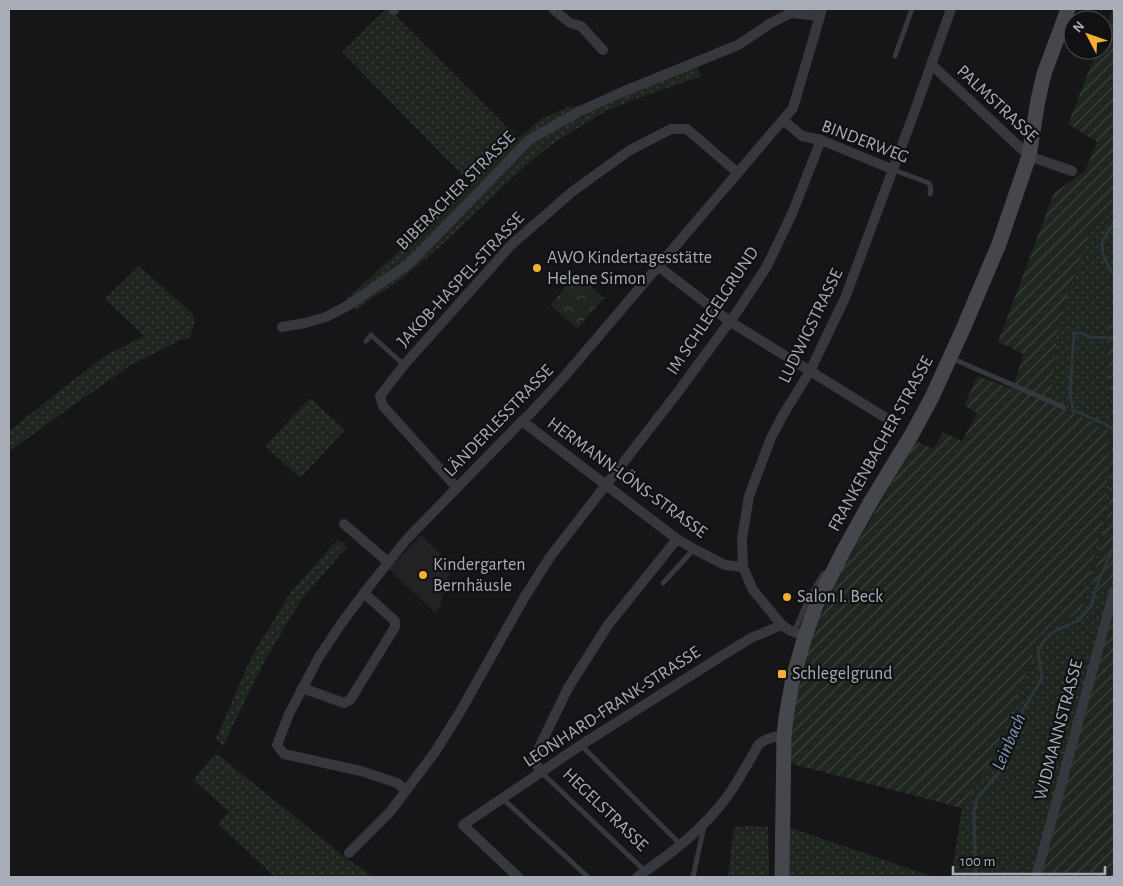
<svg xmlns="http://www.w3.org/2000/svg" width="1123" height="886" viewBox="0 0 1123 886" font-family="'Alegreya Sans',sans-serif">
	<defs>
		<pattern id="grass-dots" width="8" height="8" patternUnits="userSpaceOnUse" patternTransform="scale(1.25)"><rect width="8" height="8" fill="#1e261f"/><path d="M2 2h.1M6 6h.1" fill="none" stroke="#3c433d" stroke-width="1.8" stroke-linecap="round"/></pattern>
		<pattern id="park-crowns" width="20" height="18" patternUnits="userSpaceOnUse" patternTransform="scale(1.25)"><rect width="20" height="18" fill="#1e261f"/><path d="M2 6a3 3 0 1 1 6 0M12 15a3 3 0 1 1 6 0" fill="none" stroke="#3c433d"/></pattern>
		<pattern id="garden-furrows" width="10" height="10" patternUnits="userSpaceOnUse" patternTransform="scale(1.25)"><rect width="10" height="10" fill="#1e261f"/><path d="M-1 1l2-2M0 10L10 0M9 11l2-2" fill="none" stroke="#3c433d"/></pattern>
	</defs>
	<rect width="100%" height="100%" fill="#161618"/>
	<polygon fill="#222225" points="421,535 454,567 446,581 440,607 435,613 389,569"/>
	<g fill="url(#grass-dots)">
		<polygon points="386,9 389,9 518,138 543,118 568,107 608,102 695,64 702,76 628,102 606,111 558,140 526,165 441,246 404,277 355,310 343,302 420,232 471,184 342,52"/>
		<polygon points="1114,202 1114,305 1106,335 1113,429 1108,510 1091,589 1109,592 1114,575 1114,601 1040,877 951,877 962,808 999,746 1041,632 1056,627 1082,609 1106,508 1051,401 1058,324 1089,233"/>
		<polygon points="139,266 192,313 195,321 190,337 179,341 131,365 47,424 9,452 9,431 85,371 110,353 144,336 105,299"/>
		<polygon points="310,398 345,430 300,478 265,446"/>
		<polygon points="338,539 347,547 301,600 264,662 223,746 216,739 252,656 291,592"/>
		<polygon points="216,753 346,858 373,877 275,877 218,824 229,812 193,780"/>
		<polygon points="747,826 768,827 769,877 728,877 734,827"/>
		<polygon points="788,827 934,877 788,877"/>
	</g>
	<polygon fill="url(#park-crowns)" points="577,274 604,298 577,329 550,305"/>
	<g fill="url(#garden-furrows)">
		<polygon points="1113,9 1114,9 1114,202 1089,233 1058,324 1051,401 1109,432 1106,508 1082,609 1056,627 1041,632 999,746 962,808 789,763 790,728 811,636 844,566 916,441 934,449 943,432 962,441 977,413 964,405 978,376 1012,389 1024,354 998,342 1054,193 1085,171 1097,142 1068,124 1097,50 1103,50 1103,34"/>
		<polygon points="1114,305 1114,575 1109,592 1091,589 1108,510 1113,429 1106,335"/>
		<polygon points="1114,601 1114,877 1040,877"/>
	</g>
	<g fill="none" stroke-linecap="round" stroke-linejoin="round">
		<g stroke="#2c353c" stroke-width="3">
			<path d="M1114,223c-3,5 -9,12 -11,18 -4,12 5,24 11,34"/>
			<polyline points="1114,336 1109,338 1089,337 1082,333 1074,333 1070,393 1073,410 1105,424 1114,430"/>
			<polyline points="976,877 974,813 977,798 999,772 1005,757 1014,723 1036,689 1042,678 1038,651 1044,641 1053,632 1079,620 1091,606 1099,580 1114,547"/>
		</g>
		<g stroke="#37383d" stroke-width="5">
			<polyline points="895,56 912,9"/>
			<polyline points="894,170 929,183 931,189 930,194"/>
			<polyline points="366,341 371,335 404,365"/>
			<polyline points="951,358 1063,407"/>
			<polyline points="663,583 694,549"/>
			<polyline points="794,632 809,597 823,574 827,572"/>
			<polyline points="581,745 681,845"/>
			<polyline points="541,772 645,871"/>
			<polyline points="502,798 588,877"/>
			<polyline points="693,877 704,826"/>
		</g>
		<g stroke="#37383d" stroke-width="10">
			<polyline points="553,9 570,23 581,26 603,50"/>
			<polyline points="394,10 394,9"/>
			<polyline points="932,65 1029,156 1072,171"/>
			<polyline points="783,120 802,136 821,140 894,170"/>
			<polyline points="658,266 729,321 886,418"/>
			<polyline points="282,327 305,323 326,317 347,306 410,263 529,140 578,112 620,93 738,45 771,23 791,13 820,16"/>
			<polyline points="522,421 677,539 694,549 725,565 743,567"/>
			<polyline points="457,488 383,406 380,396 404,365 497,261 510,246 573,191 630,150 671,129 687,129 738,173"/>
			<polyline points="344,524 388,562"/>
			<polyline points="805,636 789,630 782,625 753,590 743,567 742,539 749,496 771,438 783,415 810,371 845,298 914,113 951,9"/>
			<polyline points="302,688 344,703 350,700 395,627 395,621 364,593"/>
			<polyline points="541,771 533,760 568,688 608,625 677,539"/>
			<polyline points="406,790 397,783 361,771 284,754 277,745 289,714 319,657 341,624 364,593 406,540 522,421 529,415 563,378 793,108 822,9"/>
			<polyline points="349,853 390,812 435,752 460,712 524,598 550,557 678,392 741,306 767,266 792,214 821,140"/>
			<polyline points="518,877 463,825 581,745 720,657 751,638 782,625"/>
			<path d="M637,877c35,-24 67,-48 92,-83 11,-16 20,-33 30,-50 8,-6 15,-8 25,-8"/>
			<polyline points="1036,877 1114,591"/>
		</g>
		<polyline stroke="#45474d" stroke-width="15" points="782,877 784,736 786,717 793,678 805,636 816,605 844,550 870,503 912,434 932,397 963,329 999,244 1029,156 1038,100 1044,74 1068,9"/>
	</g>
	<g fill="#f2b134" stroke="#111113" stroke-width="2">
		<circle cx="537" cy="268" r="5"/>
		<circle cx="423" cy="575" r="5"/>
		<circle cx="787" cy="597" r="5"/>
		<rect x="777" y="669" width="10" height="10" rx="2.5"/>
	</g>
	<g text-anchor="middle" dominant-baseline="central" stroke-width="4.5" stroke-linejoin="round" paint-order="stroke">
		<g font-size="18" fill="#a8adb8" stroke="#111113">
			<text transform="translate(997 104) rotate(43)">PALMSTRASSE</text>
			<text transform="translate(865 142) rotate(21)">BINDERWEG</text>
			<text transform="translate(456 191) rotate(-45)">BIBERACHER STRASSE</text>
			<text transform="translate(461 280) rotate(-47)">JAKOB-HASPEL-STRASSE</text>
			<text transform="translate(713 311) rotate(-56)">IM SCHLEGELGRUND</text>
			<text transform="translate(811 326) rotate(-64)">LUDWIGSTRASSE</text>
			<text transform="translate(499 421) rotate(-46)">LÄNDERLESSTRASSE</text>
			<text transform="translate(881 444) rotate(-61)">FRANKENBACHER STRASSE</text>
			<text transform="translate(627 478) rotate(36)">HERMANN-LÖNS-STRASSE</text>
			<text transform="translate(612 707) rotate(-33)">LEONHARD-FRANK-STRASSE</text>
			<text transform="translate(1059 730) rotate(-75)">WIDMANNSTRASSE</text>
			<text transform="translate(605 810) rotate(44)">HEGELSTRASSE</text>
		</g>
		<g font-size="18" fill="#a8adb8" stroke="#111113" text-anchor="start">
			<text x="547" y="258">AWO Kindertagesstätte<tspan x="547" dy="21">Helene Simon</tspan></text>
			<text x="433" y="565">Kindergarten<tspan x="433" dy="21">Bernhäusle</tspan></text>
			<text x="797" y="597">Salon I. Beck</text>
			<text x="792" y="674">Schlegelgrund</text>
		</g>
		<g font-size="19" font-style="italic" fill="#7f9bb3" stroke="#111113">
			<text transform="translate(1009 742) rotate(-67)">Leinbach</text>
		</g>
	</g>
	<rect width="1123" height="886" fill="none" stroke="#a8adb8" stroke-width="20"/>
	<g transform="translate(1088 35) rotate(311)"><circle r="24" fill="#111113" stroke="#4d4f55"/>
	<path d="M0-4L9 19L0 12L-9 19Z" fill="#f2b134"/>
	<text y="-8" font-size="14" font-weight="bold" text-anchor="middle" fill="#a8adb8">N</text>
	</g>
	<path d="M953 866v8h152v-8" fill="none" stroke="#a8adb8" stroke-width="2.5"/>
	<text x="960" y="866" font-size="15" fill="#a8adb8" stroke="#111113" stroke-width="4" paint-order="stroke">100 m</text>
</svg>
